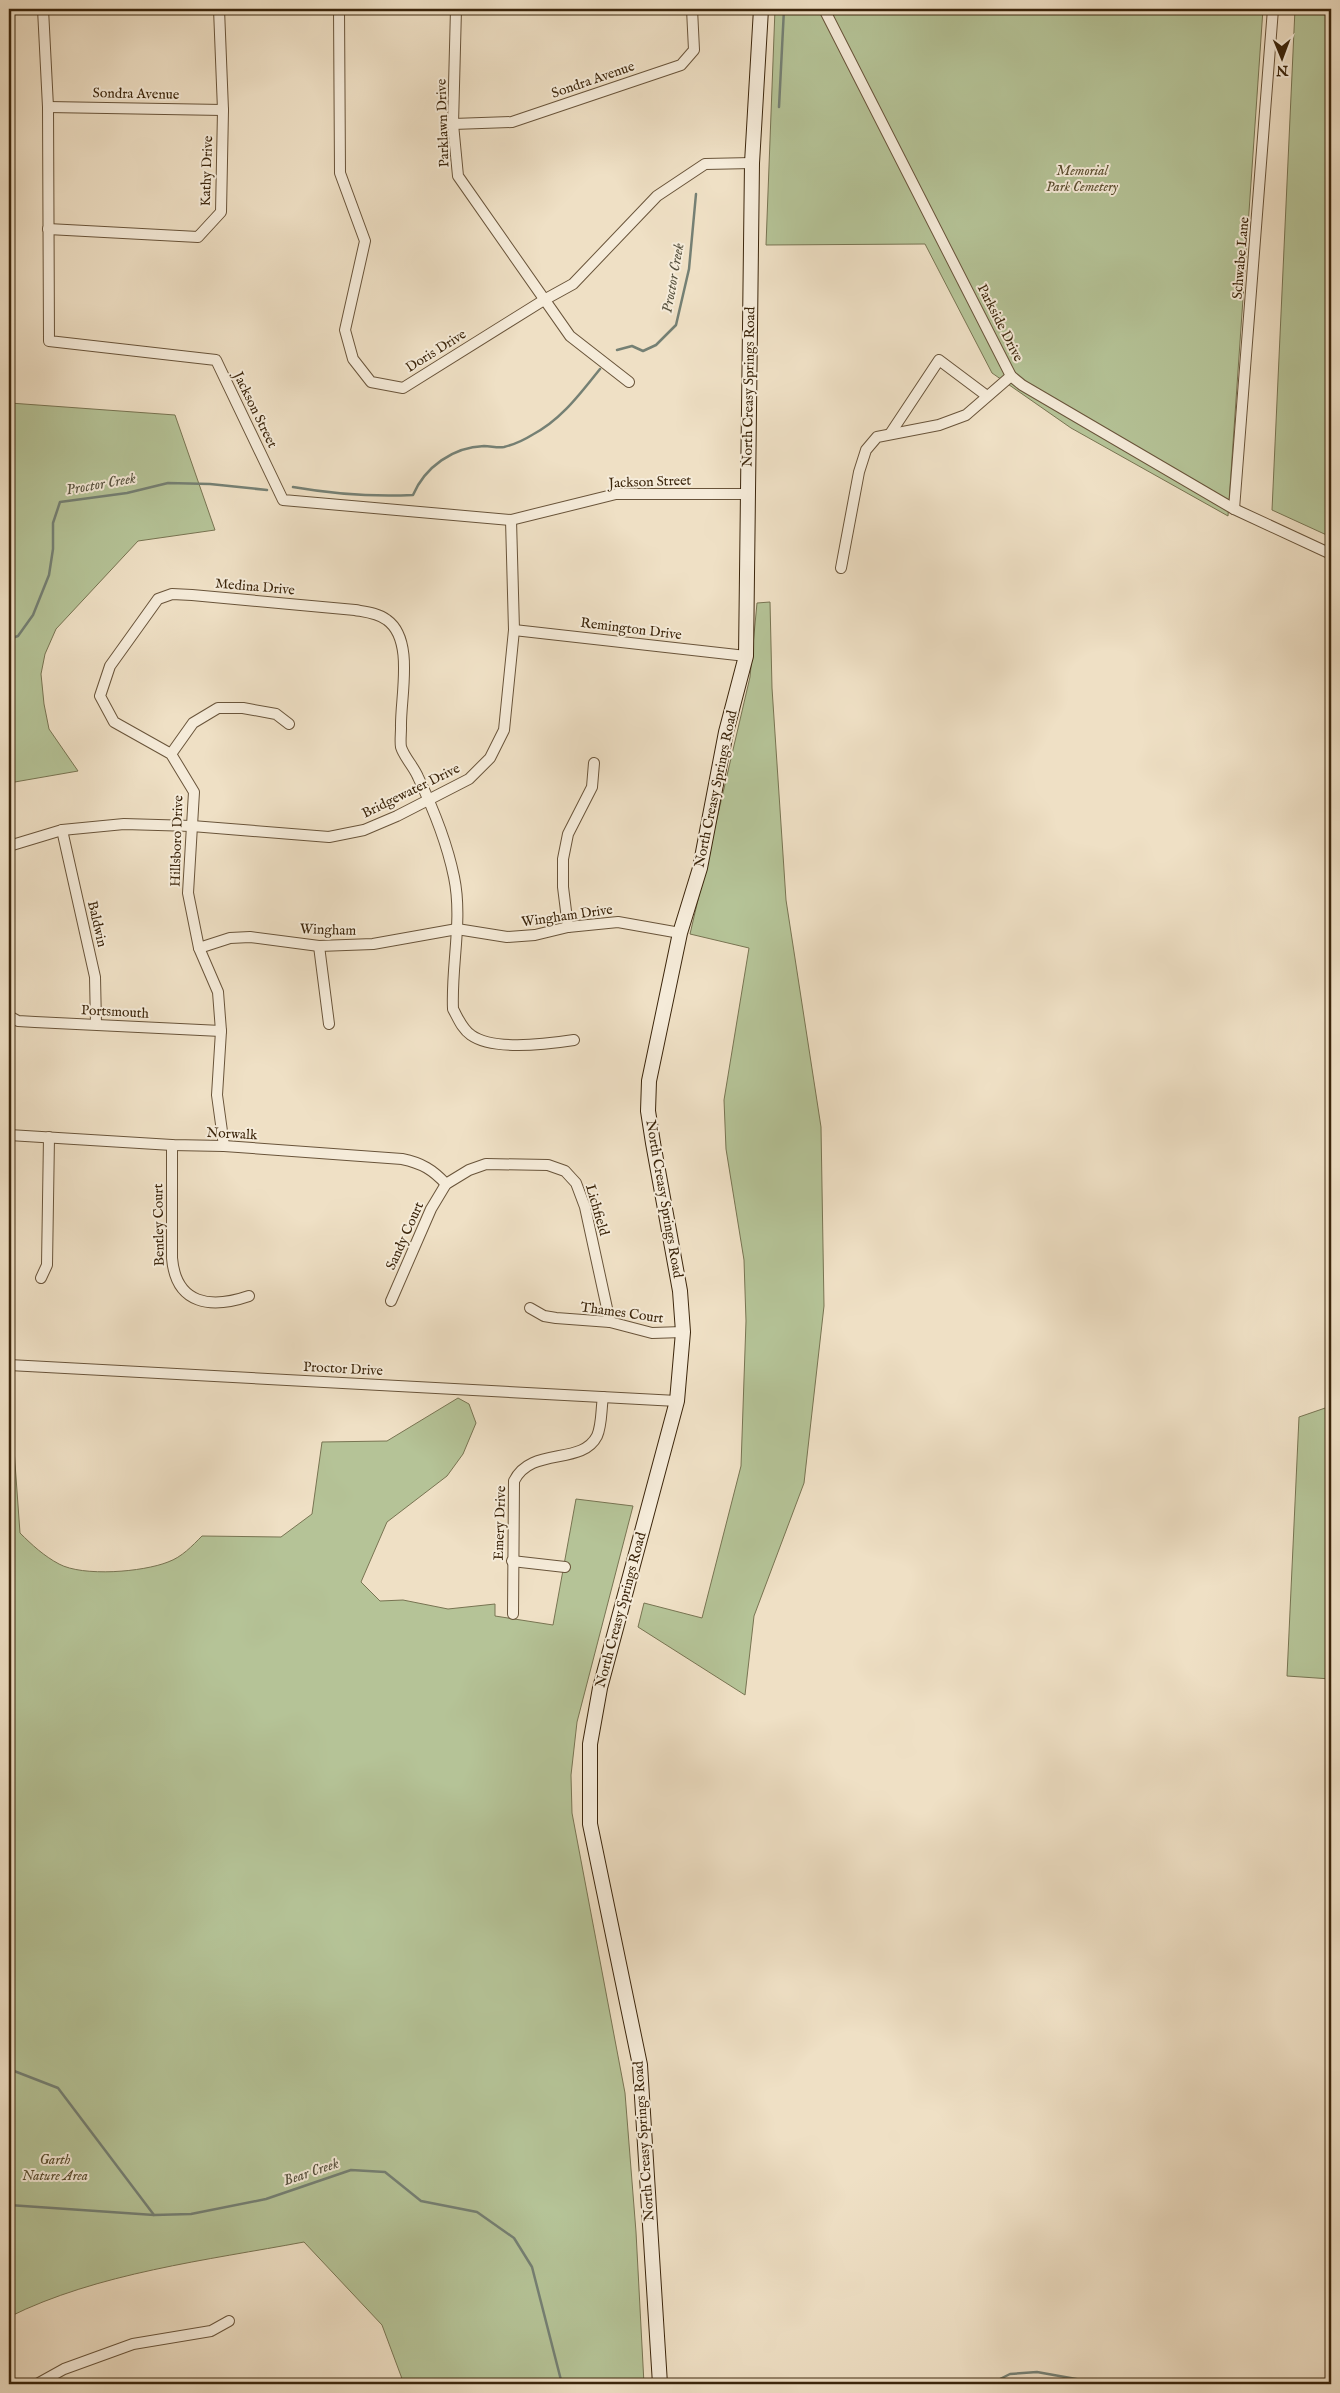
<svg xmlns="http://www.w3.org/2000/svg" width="1340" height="2393" viewBox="0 0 1340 2393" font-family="'IM FELL English',serif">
	<rect width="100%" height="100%" fill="#efe0c5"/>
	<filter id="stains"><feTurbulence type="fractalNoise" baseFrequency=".004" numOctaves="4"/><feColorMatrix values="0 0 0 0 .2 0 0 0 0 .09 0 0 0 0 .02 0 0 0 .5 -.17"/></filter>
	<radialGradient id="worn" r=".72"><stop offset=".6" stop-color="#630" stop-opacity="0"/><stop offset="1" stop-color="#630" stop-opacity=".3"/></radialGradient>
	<g fill="#b5c397" stroke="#787452">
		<polygon points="775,9 1263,9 1228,516 1071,428 992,373 925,244 766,245"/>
		<polygon points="1295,9 1331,9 1331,537 1272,510"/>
		<polygon points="10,403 175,415 215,530 138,541 56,629 45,654 41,674 44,704 49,729 78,771 9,783 9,517 12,509"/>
		<polygon points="770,602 772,688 786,900 821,1127 824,1306 804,1483 754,1616 745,1695 638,1627 644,1603 702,1618 741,1466 746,1321 744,1260 726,1149 724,1100 749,948 690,934 750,677 757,603"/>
		<path d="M9,1379l11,154c12,12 24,23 39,31 24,13 84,8 109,-2 14,-5 24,-16 34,-26l79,1 31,-23 10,-72 65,-1 71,-43 11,6 7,19 -13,31 -16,22 -60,46 -26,60 19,19 23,-1 45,9 47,-5v12l58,9 23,-126 57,7 -56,216 -6,53 1,38 53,280 11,139 8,152h-240l-22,-59 -78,-83c-96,18 -207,31 -295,75z"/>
		<polygon points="1331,1406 1331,1679 1287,1676 1299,1417"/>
	</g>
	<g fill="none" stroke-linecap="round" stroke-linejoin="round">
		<g stroke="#758074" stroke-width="2.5">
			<polyline points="779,107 784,9"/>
			<polyline points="617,350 632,346 643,351 656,345 676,325 689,269 696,194"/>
			<path d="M293,487c40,7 79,10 120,8 12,-28 40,-48 71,-49 7,0 13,2 20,1 8,-2 20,-7 28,-12 29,-15 48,-41 68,-66"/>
			<polyline points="9,639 18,636 33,615 49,575 53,549 53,523 60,502 127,493 168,483 210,484 267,490"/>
			<polyline points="9,2069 58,2088 154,2215 191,2214 266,2199 351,2170 385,2172 421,2201 477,2212 514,2238 532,2267 562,2384"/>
			<polyline points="9,2205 154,2215"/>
			<polyline points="990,2384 1010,2374 1037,2372 1104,2384"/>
		</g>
		<defs>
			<g id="street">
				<polyline points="43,9 48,107 49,341 216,360 283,500 511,520 616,494 747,494"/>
				<polyline points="339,9 340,173 365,241 345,330 353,359 371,382 403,388 544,300 573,284 657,196 705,164 752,163"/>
				<polyline points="456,9 453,124 458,176 570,336 629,382"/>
				<polyline points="824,9 1011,376 1022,385 1234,509 1331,554"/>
				<polyline points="48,107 223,110"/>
				<polyline points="453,124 512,122 681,65 694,50 692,9"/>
				<polyline points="48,229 198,237 221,212 223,110 219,9"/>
				<polyline points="890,434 939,360 987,396"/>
				<polyline points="1234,509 1273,9"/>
				<polyline points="841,568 859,472 866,450 877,437 939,425 966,415 1011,376"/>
				<polyline points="514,630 746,656"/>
				<polyline points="171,754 193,723 218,708 243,708 276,714 289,724"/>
				<polyline points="62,830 95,977 96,1024"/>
				<polyline points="9,846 62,830 124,824 192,826 329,837 364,830 397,816 469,779 490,758 504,730 514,630 511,520"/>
				<polyline points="568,927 563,887 563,859 568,834 592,787 594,763"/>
				<polyline points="319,946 329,1024"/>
				<polyline points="199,948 230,938 250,937 319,946 373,944 457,929 507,937 535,935 568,927 618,922 680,933"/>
				<polyline points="9,1016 18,1021 35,1022 221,1031"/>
				<path d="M9,1135l163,10 52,1 178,13c20,4 31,11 44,25"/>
				<path d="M172,1145v113c4,47 39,51 77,38"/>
				<path d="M224,1146l-7,-51 4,-64 -3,-39 -19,-44 -11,-55 6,-101 -23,-38 -57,-32 -14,-26 10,-30 48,-67 14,-5 20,1 163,15c11,2 23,3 32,10 28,20 13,78 14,108 0,6 -1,14 0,19 3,10 13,20 17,30 15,31 29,66 36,100 9,43 -3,88 -1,132 5,9 9,20 18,26 22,16 77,9 103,5"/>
				<polyline points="41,1278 47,1265 49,1137"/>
				<polyline points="391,1301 431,1209 446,1184 469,1170 486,1164 548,1165 565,1171 576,1183 585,1207 610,1322"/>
				<polyline points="530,1308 544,1316 556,1318 610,1322 652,1333 683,1332"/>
				<polyline points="9,1365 677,1401"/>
				<polyline points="512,1561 565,1567"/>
				<path d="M513,1614l1,-133c17,-35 68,-15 83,-45 5,-11 4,-27 6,-39"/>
				<polyline points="37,2384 64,2369 133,2344 211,2331 229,2321"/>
			</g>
			<polyline id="secondary" points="660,2384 640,2065 590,1824 590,1744 600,1688 677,1401 683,1332 680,1291 653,1143 648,1111 649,1081 680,933 700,868 726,732 746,656 752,163 761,9"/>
		</defs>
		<use href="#street" stroke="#69543a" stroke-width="12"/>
		<use href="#secondary" stroke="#3c260c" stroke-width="16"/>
		<use href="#street" stroke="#f5ebd9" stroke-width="10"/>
		<use href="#secondary" stroke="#f5ebd9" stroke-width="14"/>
	</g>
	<g text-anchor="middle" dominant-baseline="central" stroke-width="4" stroke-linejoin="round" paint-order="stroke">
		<g font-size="14" fill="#3c260c" stroke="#f5ebd9">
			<text transform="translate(593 80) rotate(-19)">Sondra Avenue</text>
			<text transform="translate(136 94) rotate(1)">Sondra Avenue</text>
			<text transform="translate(443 123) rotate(-92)">Parklawn Drive</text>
			<text transform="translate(207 171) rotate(-88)">Kathy Drive</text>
			<text transform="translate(1241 258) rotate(-85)">Schwabe Lane</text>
			<text transform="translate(1000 323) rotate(63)">Parkside Drive</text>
			<text transform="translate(436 351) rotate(-32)">Doris Drive</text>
			<text transform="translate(749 387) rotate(-89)">North Creasy Springs Road</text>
			<text transform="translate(255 410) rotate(64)">Jackson Street</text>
			<text transform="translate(650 482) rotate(-2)">Jackson Street</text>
			<text transform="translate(255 587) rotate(5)">Medina Drive</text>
			<text transform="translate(631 629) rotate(7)">Remington Drive</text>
			<text transform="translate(716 789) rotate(-78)">North Creasy Springs Road</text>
			<text transform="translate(411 791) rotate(-26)">Bridgewater Drive</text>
			<text transform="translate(177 841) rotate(-88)">Hillsboro Drive</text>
			<text transform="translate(567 916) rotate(-8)">Wingham Drive</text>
			<text transform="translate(97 924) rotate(77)">Baldwin</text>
			<text transform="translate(328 930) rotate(2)">Wingham</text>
			<text transform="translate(115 1012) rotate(3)">Portsmouth</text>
			<text transform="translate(232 1134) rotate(3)">Norwalk</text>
			<text transform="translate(664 1199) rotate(80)">North Creasy Springs Road</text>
			<text transform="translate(597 1210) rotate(74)">Lichfield</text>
			<text transform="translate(159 1225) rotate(-91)">Bentley Court</text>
			<text transform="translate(405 1236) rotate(-66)">Sandy Court</text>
			<text transform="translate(622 1313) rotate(8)">Thames Court</text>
			<text transform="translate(343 1369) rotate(3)">Proctor Drive</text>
			<text transform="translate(500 1523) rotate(-88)">Emery Drive</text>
			<text transform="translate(621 1610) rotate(-75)">North Creasy Springs Road</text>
			<text transform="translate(644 2141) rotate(-94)">North Creasy Springs Road</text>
		</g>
		<g font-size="14" font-style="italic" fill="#5a4d2f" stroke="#f5ebd9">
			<text x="1082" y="171">Memorial<tspan x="1082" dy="16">Park Cemetery</tspan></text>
			<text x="55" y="2160">Garth<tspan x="55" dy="16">Nature Area</tspan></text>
		</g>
		<g font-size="15" font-style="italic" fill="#585340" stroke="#f5ebd9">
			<text transform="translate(673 278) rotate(-80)">Proctor Creek</text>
			<text transform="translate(101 484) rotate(-10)">Proctor Creek</text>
			<text transform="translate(311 2172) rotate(-19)">Bear Creek</text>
		</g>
	</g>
	<rect width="1340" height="2393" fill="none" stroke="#efe0c5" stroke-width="30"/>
	<rect x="10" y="10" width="1320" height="2373" fill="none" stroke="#3c260c" stroke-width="2.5"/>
	<rect x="15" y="15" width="1310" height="2363" fill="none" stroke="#3c260c"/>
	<g transform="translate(1282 58) rotate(179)" stroke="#f5ebd9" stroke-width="4" paint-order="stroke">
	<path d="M0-4L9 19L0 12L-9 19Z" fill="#3c260c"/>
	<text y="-8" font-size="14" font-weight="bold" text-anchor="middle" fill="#3c260c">N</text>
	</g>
	<rect width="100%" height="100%" filter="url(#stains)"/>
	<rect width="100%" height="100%" fill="url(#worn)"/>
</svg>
